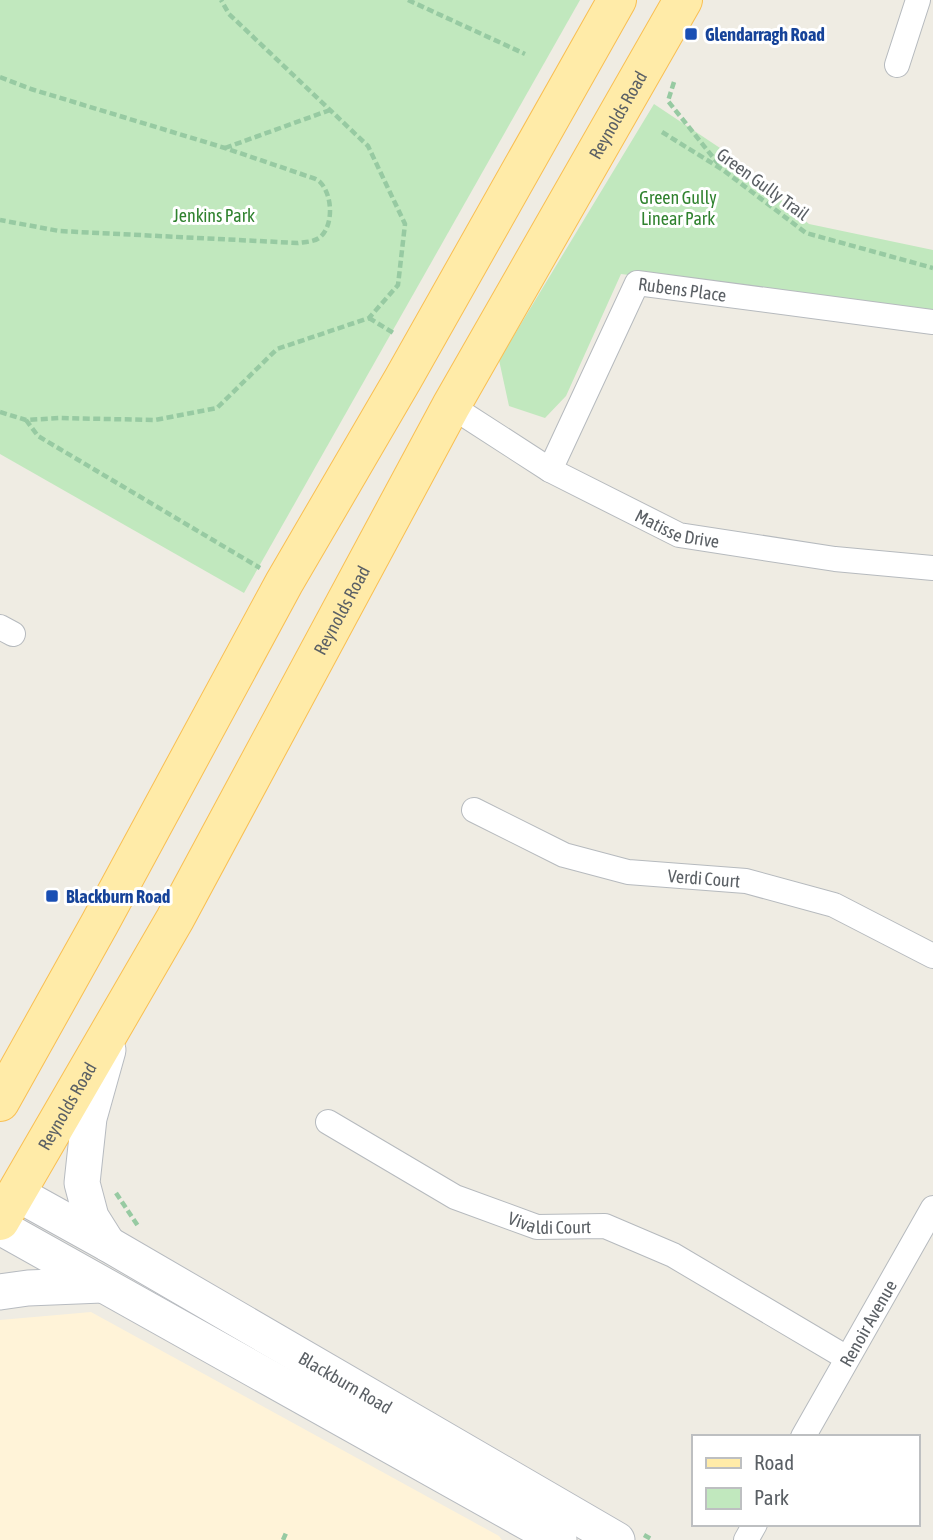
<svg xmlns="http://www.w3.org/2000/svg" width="933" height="1540" viewBox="0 0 933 1540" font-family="'Asap Condensed',sans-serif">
	<rect width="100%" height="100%" fill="#efece3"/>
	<polygon fill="#fff3d8" points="91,1312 499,1536 502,1540 0,1540 0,1320"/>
	<g fill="#c1e8be">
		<polygon points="0,0 580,0 244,593 0,454"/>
		<polygon points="654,104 723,150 809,224 933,250 933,312 621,274 566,396 545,418 509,406 499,360"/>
	</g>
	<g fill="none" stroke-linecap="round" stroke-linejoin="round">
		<defs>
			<g id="street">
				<polyline points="897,65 918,0"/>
				<path id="s1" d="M451,406l99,64 129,65 156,24 98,9"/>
				<path id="s2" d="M550,470l87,-187 296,39"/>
				<polyline points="0,627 13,634"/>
				<path id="s3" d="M474,810l90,45 64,17 118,9 88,24 99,51"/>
				<path id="s4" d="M328,1122l127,75 82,30 68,-1 68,29 174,103"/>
				<path id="s5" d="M803,1437l130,-229"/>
				<polyline points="746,1540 755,1524"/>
			</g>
			<g id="secondary">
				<path id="s6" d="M16,1193l92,51 509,296"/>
				<polyline points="0,1227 559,1540"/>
				<polyline points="108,1244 91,1217 82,1183 89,1118 108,1050"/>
				<polyline points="0,1292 28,1288 102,1285"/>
			</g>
			<g id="primary">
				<polyline points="0,1102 100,923 284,583 403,379 617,0"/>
				<path id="s7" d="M0,1221l175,-302 276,-513 232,-406"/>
			</g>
		</defs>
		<use href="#street" stroke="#b6babe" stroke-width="26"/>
		<use href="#secondary" stroke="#b7bbc0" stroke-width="37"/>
		<use href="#primary" stroke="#f9bf52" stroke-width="40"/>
		<g stroke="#97caa2" stroke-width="4.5" stroke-dasharray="7 3.5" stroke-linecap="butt">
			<polyline points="408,0 525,54"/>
			<path d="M0,77l31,12 194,59 85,29c3,1 7,2 10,5 13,13 14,45 -1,56 -6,4 -14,4 -21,5l-239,-12 -59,-11"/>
			<polyline points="674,82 668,101 720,166"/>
			<polyline points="662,132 723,170 806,233 933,268"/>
			<polyline points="225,148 330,110"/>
			<polyline points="369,318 395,334"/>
			<polyline points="0,412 26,420 60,418 155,420 217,408 277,349 369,318 398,285 405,224 368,146 229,14 221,0"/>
			<polyline points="26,420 38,436 260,568"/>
			<polyline points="116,1193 138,1226"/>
			<polyline points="644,1535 653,1540"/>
			<polyline points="283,1540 286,1533"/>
		</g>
		<use href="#street" stroke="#fff" stroke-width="24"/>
		<use href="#secondary" stroke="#fff" stroke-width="35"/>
		<use href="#primary" stroke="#ffeba8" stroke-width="38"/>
	</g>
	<g fill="#1a4fb4" stroke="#fff" stroke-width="2.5">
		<rect x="684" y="27" width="14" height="14" rx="3.5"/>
		<rect x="45" y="889" width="14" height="14" rx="3.5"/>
	</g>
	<g text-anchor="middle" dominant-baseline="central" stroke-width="6" stroke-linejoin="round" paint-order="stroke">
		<g font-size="18" font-weight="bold" fill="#164399" stroke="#fff" text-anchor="start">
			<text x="705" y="34">Glendarragh Road</text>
			<text x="66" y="896">Blackburn Road</text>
		</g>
		<g font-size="18" fill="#5b6065" stroke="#fff">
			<text stroke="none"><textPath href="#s7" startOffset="1267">Reynolds Road</textPath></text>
			<text transform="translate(763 184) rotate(36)">Green Gully Trail</text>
			<text stroke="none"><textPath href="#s2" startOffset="252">Rubens Place</textPath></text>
			<text stroke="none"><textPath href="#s1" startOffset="259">Matisse Drive</textPath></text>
			<text stroke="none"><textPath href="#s7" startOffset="700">Reynolds Road</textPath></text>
			<text stroke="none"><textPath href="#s3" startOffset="243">Verdi Court</textPath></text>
			<text stroke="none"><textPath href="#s7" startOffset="133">Reynolds Road</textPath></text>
			<text stroke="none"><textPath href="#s4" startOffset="247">Vivaldi Court</textPath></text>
			<text stroke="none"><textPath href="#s5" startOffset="131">Renoir Avenue</textPath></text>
			<text stroke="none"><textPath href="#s6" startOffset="380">Blackburn Road</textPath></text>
		</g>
		<g font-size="18" fill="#30822f" stroke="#fff">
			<text x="678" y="197">Green Gully<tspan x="678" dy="21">Linear Park</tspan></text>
			<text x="214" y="215">Jenkins Park</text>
		</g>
	</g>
	<rect x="692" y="1435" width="228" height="91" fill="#ffffff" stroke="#bdbfc1" stroke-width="2"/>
	<rect x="706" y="1458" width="35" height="10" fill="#ffeba8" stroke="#bdbfc1" stroke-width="2"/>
	<text x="754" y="1470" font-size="21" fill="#5b6065">Road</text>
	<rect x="706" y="1488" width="35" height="21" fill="#c1e8be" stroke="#bdbfc1" stroke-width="2"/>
	<text x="754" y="1505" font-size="21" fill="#5b6065">Park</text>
</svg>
